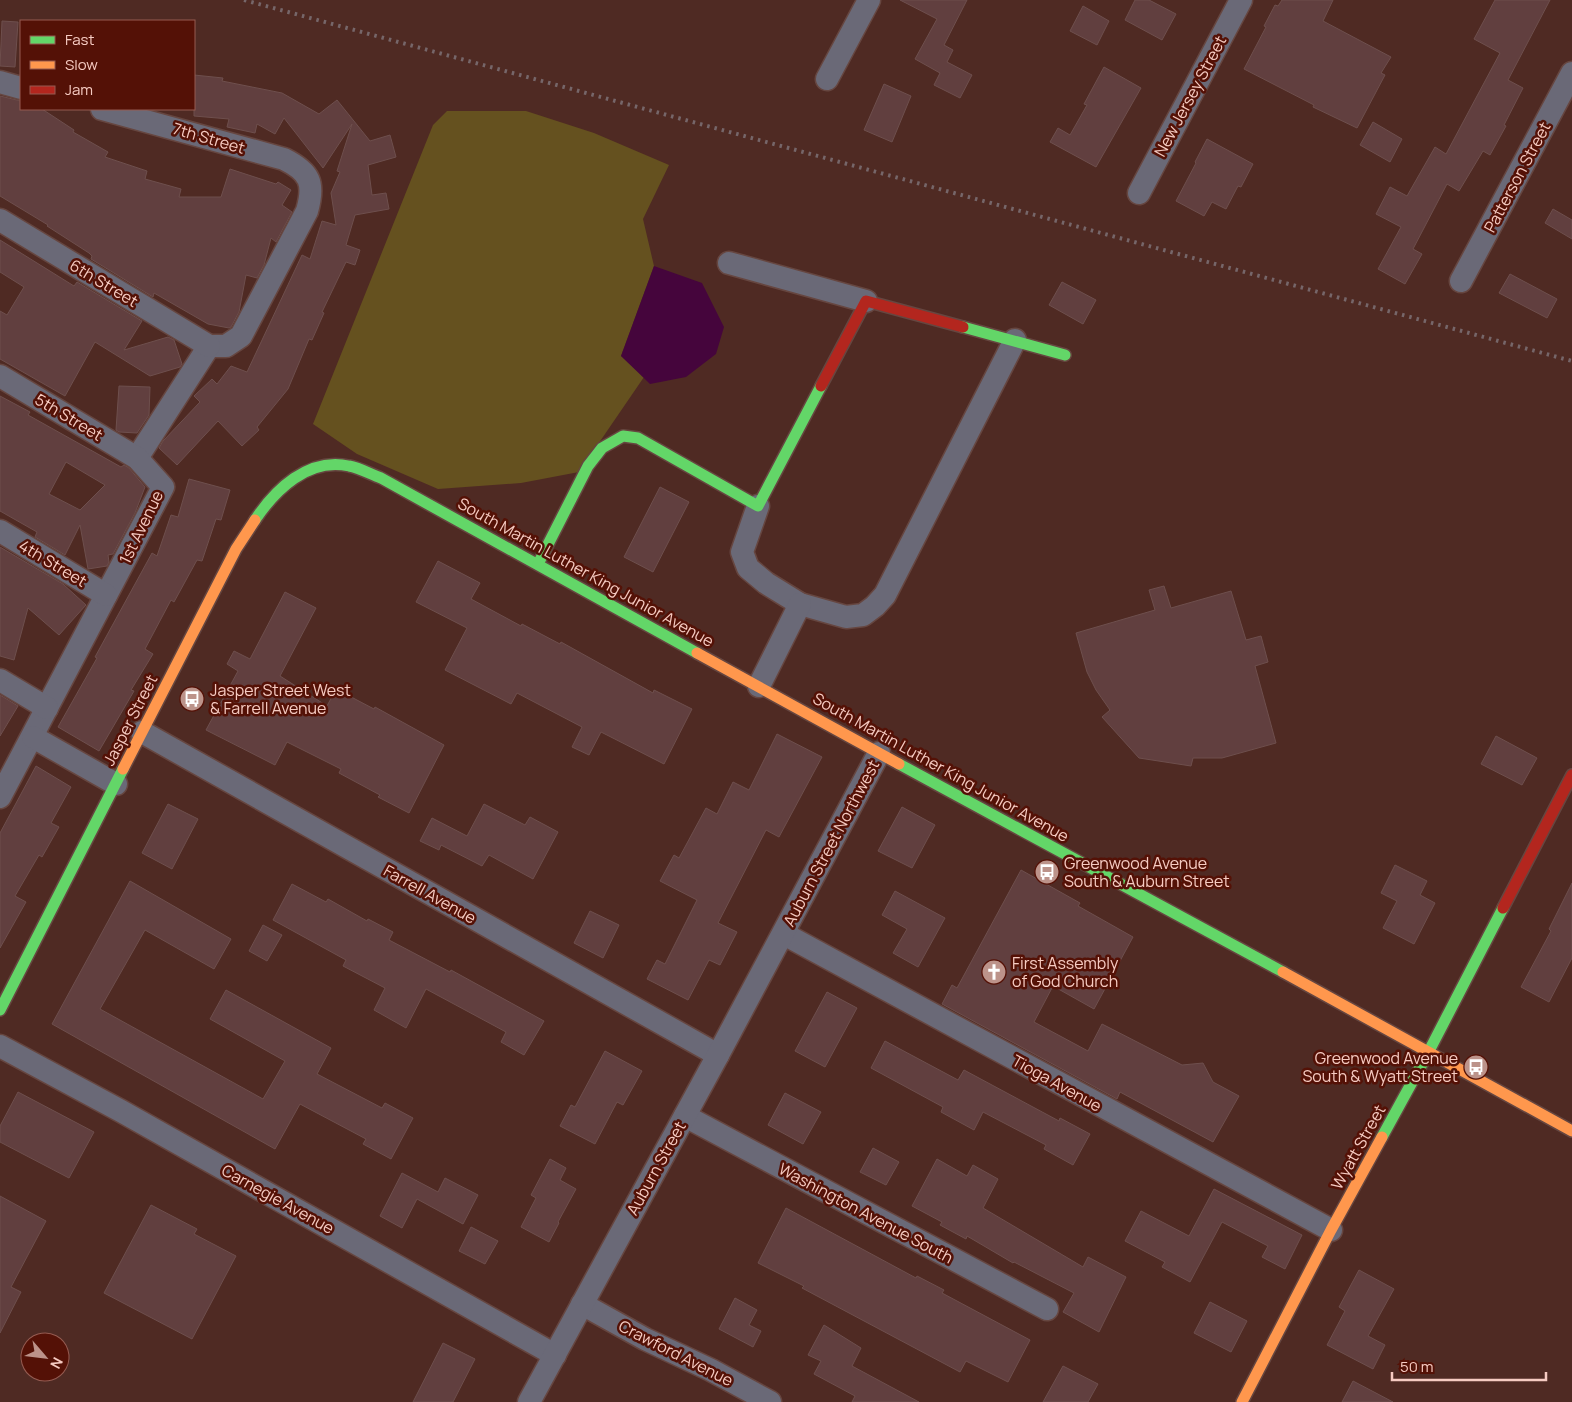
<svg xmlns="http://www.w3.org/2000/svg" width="1572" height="1402" viewBox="0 0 1572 1402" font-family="Manrope,sans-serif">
	<rect width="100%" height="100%" fill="#4f2a23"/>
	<polygon fill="#65511f" points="447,111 526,111 594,133 669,165 643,219 654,266 621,356 644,377 579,472 521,483 438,489 357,454 313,424 433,125"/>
	<polygon fill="#45053c" points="654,266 702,283 724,327 716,354 686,377 650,384 621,356"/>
	<g fill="#613f3f" stroke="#6e4f4d" fill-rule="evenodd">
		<polygon points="900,0 967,0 944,45 953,50 947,62 972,75 960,98 934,85 940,73 915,59 937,19"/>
		<polygon points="1135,0 1149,0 1176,14 1162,40 1125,20"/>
		<polygon points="1282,0 1333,0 1323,21 1391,57 1381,73 1385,75 1357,128 1313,107 1314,105 1244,69 1266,27 1264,26 1275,5 1278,6"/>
		<polygon points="1495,0 1550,0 1508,80 1523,88 1504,125 1506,126 1490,155 1483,151 1459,191 1447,184 1413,249 1422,254 1405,284 1378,269 1401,227 1376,214 1390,187 1407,196 1435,147 1446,154 1500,53 1474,39"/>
		<polygon points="1083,6 1109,21 1097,45 1070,31"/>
		<polygon points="2,21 18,22 15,67 0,66"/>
		<polygon points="1104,67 1141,88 1096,167 1050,142 1058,128 1070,135 1087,105 1084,104"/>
		<polygon points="194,75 223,78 222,81 282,93 319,114 337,100 370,141 390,135 396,157 368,165 372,195 386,193 389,209 355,215 346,245 360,250 355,265 346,262 322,312 324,313 312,340 309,339 288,389 257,427 259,430 242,446 218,421 177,465 159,448 163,441 200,402 194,396 212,379 217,384 231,366 247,372 302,255 310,259 322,221 336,225 331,193 340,172 337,171 352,124 323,168 284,118 275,134 257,124 255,133 227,127 229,119 194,116"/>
		<polygon points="884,84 911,96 892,142 864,130"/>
		<polygon points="0,96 21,101 21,109 42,109 74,130 73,132 108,152 105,157 147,171 145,179 181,189 179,197 221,197 230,169 276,184 278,182 291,190 282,205 292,212 276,242 271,238 264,265 257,278 246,275 239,312 231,327 229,328 208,324 154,293 153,297 91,259 92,256 89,253 47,226 48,225 0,196"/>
		<polygon points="1373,122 1402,139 1390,162 1360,145"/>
		<polygon points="1207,139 1253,164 1241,187 1238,186 1226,209 1212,202 1204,216 1176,201 1196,163 1195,162"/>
		<polygon points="1553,209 1572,220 1572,239 1545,223"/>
		<polygon points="0,240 74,286 77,282 142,321 124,350 168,337 174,340 182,364 180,367 150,376 95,342 65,396 0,359 0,311 7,315 24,287 0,272"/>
		<polygon points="1510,274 1557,299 1547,318 1499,293"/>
		<polygon points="1062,282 1096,300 1083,324 1049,305"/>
		<polygon points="119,386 150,387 149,415 137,433 119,432 116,430"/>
		<path d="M0,396l30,16 -2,3 93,52 3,-2 5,3 16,19 -10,26 -22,41 -5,1 1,7 -2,4 -19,3 -8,-44 -15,30 -30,-18 2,-5 -37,-21zM66,462l39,23 -25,25 -31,-16z"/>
		<polygon points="189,479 230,490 221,520 216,519 202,561 197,560 174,602 171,600 145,649 153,654 131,690 134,691 99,751 58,727 97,658 95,657 152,553 157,556 171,515 178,517"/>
		<polygon points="660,487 689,502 653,572 624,557"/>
		<polygon points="0,547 63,584 86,605 59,635 28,608 14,660 0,656"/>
		<polygon points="438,561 480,583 471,599 521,626 522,624 560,644 561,642 653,693 654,690 692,709 664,764 601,732 589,755 572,747 582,727 517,693 511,704 445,670 467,628 416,602"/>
		<polygon points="1164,586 1171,608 1231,591 1246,640 1261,636 1268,662 1255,666 1276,743 1222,758 1193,758 1191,766 1139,758 1102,717 1110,710 1096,690 1087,672 1076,633 1155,610 1149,590"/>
		<polygon points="285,592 316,608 280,676 327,706 336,689 374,709 375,707 444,745 409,813 378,797 380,795 339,773 341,769 287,742 275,765 206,730 238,671 227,664 234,651 250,659"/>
		<polygon points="0,695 18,706 0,736"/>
		<polygon points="777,734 822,757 779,837 766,830 718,923 737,932 720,965 709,960 688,1000 647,979 657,960 665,964 697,900 660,881 674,855 679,858 706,808 717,814 733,782 749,790"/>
		<polygon points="1496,736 1537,758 1522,785 1481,764"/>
		<polygon points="36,766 71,787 51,823 59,827 42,857 39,855 15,896 26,902 0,948 0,833"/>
		<polygon points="168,804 198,819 172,869 142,853"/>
		<polygon points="484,804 525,825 530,817 558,832 533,879 489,855 482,866 441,845 439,850 420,841 432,818 467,836"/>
		<polygon points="902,807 935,825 912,868 878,851"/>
		<polygon points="1395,865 1427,881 1420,895 1435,903 1414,944 1383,928 1397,901 1381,893"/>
		<polygon points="1021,870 1080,903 1078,906 1133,937 1094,1009 1053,986 1034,1022 1088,1051 1102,1024 1182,1065 1203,1063 1213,1082 1239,1096 1213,1142 1120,1092 1117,1099 942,1004 952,985 957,988"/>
		<polygon points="130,881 231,939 214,969 145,930 100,1009 263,1099 285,1061 210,1019 226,990 331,1048 317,1074 382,1108 385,1103 413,1118 391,1159 363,1144 366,1139 300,1104 275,1149 52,1024"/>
		<polygon points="1572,883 1572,958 1549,1002 1521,987 1551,931 1549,929"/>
		<polygon points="292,884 326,902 328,899 367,921 368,919 393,932 389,940 450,972 451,970 544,1021 524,1055 501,1042 506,1032 426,989 406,1028 374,1010 385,988 343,966 346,960 273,920"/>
		<polygon points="895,891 945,918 918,967 893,953 907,929 882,915"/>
		<polygon points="590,911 619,925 603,958 574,943"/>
		<polygon points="263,925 282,935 267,961 249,951"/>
		<polygon points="827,992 857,1008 825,1067 795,1051"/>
		<polygon points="885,1041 958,1080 964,1070 1059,1121 1060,1118 1090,1134 1073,1165 1044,1149 1046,1145 983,1112 974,1130 941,1112 943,1107 871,1068"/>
		<polygon points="605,1051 642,1071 623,1105 617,1102 595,1144 560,1126 571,1105 575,1107"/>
		<polygon points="18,1092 94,1132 69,1178 0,1142 0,1126"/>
		<polygon points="785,1093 821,1112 803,1144 768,1125"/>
		<polygon points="873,1148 899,1162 886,1185 860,1172"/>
		<polygon points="550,1159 566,1168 560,1180 576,1189 558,1222 559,1223 549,1242 521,1227 536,1198 531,1195"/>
		<polygon points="937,1159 967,1176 973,1165 998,1179 983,1208 1083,1267 1088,1257 1126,1277 1099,1332 1063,1312 1074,1293 1014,1262 1013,1263 967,1236 966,1239 940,1225 942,1222 912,1206"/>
		<polygon points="402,1173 438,1192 445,1178 478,1195 463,1224 417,1199 402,1228 380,1216"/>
		<polygon points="1214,1189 1302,1235 1285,1269 1262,1257 1268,1246 1222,1222 1190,1282 1162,1267 1165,1262 1125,1241 1141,1211 1189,1236"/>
		<polygon points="0,1196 46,1221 11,1287 21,1292 0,1333"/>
		<polygon points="151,1205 197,1229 194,1234 236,1256 192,1339 104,1293"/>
		<polygon points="786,1208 916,1278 917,1276 944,1290 942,1293 1030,1340 1008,1382 966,1361 960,1372 802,1288 804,1286 758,1263"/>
		<polygon points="471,1227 498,1241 485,1264 459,1251"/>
		<polygon points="1359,1270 1394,1289 1368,1336 1385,1345 1373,1369 1327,1345 1345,1311 1339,1307"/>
		<polygon points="735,1298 757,1310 749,1325 761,1331 753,1347 719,1329"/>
		<polygon points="1210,1302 1247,1321 1231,1352 1194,1333"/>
		<polygon points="824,1325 861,1348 852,1366 919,1402 852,1402 855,1396 814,1374 821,1361 808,1355"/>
		<polygon points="443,1343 475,1359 453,1402 413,1402"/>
		<polygon points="1063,1366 1098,1384 1088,1402 1043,1402"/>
		<polygon points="1353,1381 1393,1402 1342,1402"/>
	</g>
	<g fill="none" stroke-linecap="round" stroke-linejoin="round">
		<defs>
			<g id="street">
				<polyline points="827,79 869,0"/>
				<polyline points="0,82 21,88"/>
				<path d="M102,109l182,50c26,13 31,24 23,52l-66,125 -15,10h-17l-72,112"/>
				<polyline points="1139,193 1241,0"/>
				<polyline points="0,220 209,346"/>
				<polyline points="729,263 866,301"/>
				<polyline points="1461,281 1572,73"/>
				<polyline points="0,376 137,458 163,487 0,797"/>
				<polyline points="758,506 742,552 748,568 766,583 800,604 846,617 863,615 875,606 885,595 1015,340"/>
				<polyline points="0,531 106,595"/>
				<polyline points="0,680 47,708"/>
				<polyline points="759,686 800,604"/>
				<polyline points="142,732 718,1055"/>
				<polyline points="33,737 116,784"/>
				<polyline points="784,934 1331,1230"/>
				<polyline points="0,1046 121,1111 555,1355"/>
				<polyline points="685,1116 1047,1309"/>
				<polyline points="582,1304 645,1339 711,1370 770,1402"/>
				<polyline points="529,1402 718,1055 879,753"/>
			</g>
			<g id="fast">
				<polyline points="963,327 1065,355"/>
				<path d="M255,520c20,-30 53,-63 94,-54 11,2 21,8 32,12l316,175"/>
				<polyline points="538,564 588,466 602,448 623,436 638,438 758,506 821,386"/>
				<polyline points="899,764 1283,972"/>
				<polyline points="0,1010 123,769"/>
				<polyline points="1382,1137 1428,1053 1503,908"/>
			</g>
			<g id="slow">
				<polyline points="697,653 899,764"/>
				<polyline points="123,769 236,549 255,520"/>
				<polyline points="1283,972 1572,1131"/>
				<polyline points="1242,1402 1331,1230 1382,1137"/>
			</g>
			<g id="jam">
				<polyline points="821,386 866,301 963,327"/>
				<polyline points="1503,908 1572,775"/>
			</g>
		</defs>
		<use href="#street" stroke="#664640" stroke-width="25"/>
		<use href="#fast" stroke="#664640" stroke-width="14"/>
		<use href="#slow" stroke="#664640" stroke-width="14"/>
		<use href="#jam" stroke="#664640" stroke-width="14"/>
		<use href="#street" stroke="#6a6977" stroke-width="22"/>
		<use href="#fast" stroke="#63d668" stroke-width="11"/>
		<use href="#slow" stroke="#ff974d" stroke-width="11"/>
		<use href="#jam" stroke="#b3261e" stroke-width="11"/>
		<polyline stroke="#766669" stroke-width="4" stroke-dasharray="2.5 5" stroke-linecap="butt" points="244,0 1572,361"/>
	</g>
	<defs>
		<symbol id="bus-disc" viewBox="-11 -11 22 22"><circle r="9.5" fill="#bc938a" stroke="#541106"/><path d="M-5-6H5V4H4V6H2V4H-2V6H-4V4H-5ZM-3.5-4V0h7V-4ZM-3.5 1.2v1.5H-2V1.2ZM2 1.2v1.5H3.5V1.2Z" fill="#fff"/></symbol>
		<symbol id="church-disc" viewBox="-11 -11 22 22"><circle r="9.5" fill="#bc938a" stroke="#541106"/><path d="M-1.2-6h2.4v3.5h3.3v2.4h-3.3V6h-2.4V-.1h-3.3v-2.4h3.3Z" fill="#fff"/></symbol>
	</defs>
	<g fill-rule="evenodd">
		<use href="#bus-disc" x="178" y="685" width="28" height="28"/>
		<use href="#bus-disc" x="1033" y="858" width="28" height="28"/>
		<use href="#church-disc" x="980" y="958" width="28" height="28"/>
		<use href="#bus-disc" x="1462" y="1053" width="28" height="28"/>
	</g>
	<g text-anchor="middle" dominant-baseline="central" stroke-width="5" stroke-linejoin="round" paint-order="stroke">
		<g font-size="16" fill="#f6cbc2" stroke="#541106">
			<text transform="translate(1190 96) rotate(-62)">New Jersey Street</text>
			<text transform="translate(209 138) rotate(16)">7th Street</text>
			<text transform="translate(1517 177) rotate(-62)">Patterson Street</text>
			<text transform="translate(104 283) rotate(31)">6th Street</text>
			<text transform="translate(69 417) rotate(31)">5th Street</text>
			<text transform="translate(141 527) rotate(-64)">1st Avenue</text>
			<text transform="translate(53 563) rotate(31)">4th Street</text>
			<text transform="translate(586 572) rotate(29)">South Martin Luther King Junior Avenue</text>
			<text transform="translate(130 720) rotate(-63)">Jasper Street</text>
			<text transform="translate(941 767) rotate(29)">South Martin Luther King Junior Avenue</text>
			<text transform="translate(831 843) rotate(-62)">Auburn Street Northwest</text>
			<text transform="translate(430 894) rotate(29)">Farrell Avenue</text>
			<text transform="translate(1057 1083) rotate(29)">Tioga Avenue</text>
			<text transform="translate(1358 1147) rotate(-61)">Wyatt Street</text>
			<text transform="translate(656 1168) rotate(-61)">Auburn Street</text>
			<text transform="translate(278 1199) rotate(29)">Carnegie Avenue</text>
			<text transform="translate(866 1213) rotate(28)">Washington Avenue South</text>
			<text transform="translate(676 1353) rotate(27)">Crawford Avenue</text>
		</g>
		<g font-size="16" fill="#f6cbc2" stroke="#541106" text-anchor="start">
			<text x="210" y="690">Jasper Street West<tspan x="210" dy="18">&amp; Farrell Avenue</tspan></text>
			<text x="1064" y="863">Greenwood Avenue<tspan x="1064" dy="18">South &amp; Auburn Street</tspan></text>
			<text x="1012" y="963">First Assembly<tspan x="1012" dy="18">of God Church</tspan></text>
			<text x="1458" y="1058" text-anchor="end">Greenwood Avenue<tspan x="1458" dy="18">South &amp; Wyatt Street</tspan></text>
		</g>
	</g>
	<rect x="20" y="20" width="175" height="90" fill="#541106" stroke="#955b51"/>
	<rect x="30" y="36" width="25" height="8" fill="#63d668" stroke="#955b51"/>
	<text x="65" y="45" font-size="15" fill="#f6cbc2">Fast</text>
	<rect x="30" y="61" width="25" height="8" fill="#ff974d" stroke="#955b51"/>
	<text x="65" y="70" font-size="15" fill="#f6cbc2">Slow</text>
	<rect x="30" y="86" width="25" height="8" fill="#b3261e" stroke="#955b51"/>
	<text x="65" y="95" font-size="15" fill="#f6cbc2">Jam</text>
	<g transform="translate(45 1357) rotate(118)"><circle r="24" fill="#541106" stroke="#955b51"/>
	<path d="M0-4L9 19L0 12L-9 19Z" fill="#bc938a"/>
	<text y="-8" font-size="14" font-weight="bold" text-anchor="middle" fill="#f6cbc2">N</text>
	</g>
	<path d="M1392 1372v8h154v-8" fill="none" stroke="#f6cbc2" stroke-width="2.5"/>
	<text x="1400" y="1372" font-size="15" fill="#f6cbc2" stroke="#541106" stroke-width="4" paint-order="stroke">50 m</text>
</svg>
